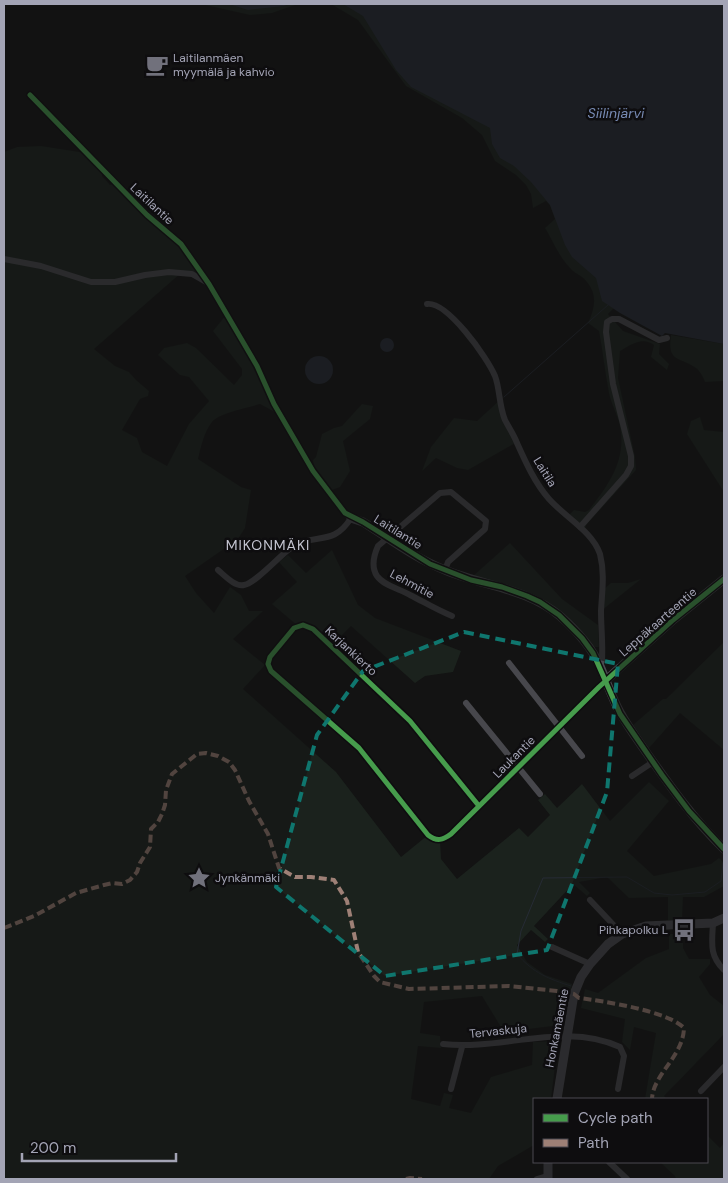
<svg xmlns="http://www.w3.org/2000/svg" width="728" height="1183" viewBox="0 0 728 1183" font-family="'DM Sans',sans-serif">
	<rect width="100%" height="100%" fill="#131313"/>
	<g fill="#1b221d">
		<polygon points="201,4 298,4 272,13 250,15"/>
		<path d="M331,4h63l233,291 -19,19 15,17 37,13 -1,10 10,10 -2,6 -16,-13 3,-12c-12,-9 -23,0 -34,6l-2,27 17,79 1,13 -50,55 -1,6 -16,-16 5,-5 11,2 4,-2c21,-27 39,-52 30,-88 -3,-10 -8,-19 -10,-29 -4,-20 -6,-41 -10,-62l-11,-8c8,-17 10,-32 -6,-46 -4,-3 -9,-5 -12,-9 -11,-11 -17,-27 -25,-40l10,-9 -5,-14 -4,-4 -13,7 -2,-14 -5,-9 -10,-10 -21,-14 -13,-26 -20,-17 -56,-32 -48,-66z"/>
		<path d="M41,146l45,7 17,17 -1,6 8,9 6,-2 65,61 28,40 -28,-11 -87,76 21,17 14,6 7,8 13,11 -1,5 -8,3 -18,31 15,8 5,14 25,14 22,-42 20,-23 -20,-24 -9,-2 -22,-20 6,-7 23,-5 9,5 38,37 8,-10v-6l-29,-38 13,-16 56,101 -22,-12c-12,4 -41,9 -48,18 -8,10 -11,25 -14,37l43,28 10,3 -6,38 -7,11 -53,37 11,17 18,20 16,-26 11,8 8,16h14l-30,28 32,26 -22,24 93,83 65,85 27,-22 12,5 1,19 16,20 62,-51 9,9 22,-22 -12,-15 7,-6 12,14 25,-24 28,37 39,-39 20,19 -42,50 27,25 57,-12 8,-6 5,5v23l-20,11h-21l-1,23h-14v-23l-39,1 -22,-21 -28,5 11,11 -3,3 -14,-12 -39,42 14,13 -3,3 -14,-12 -14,15 10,17 18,13 27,9 -11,41 -57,7 -22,-36 -58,6 -4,31 20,3 1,12 -23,-2 -7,53 29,7 4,-13 9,2 -4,13 22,5 20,-36 41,-12 1,-23 25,-1 -7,58h-17v46l-36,21 -9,13h-485v-1027l13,-5z"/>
		<path d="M671,335l53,9v37l-19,1c-2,-5 -5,-11 -9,-14 -17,-12 -29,-5 -25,-33z"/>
		<polygon points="501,399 504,418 517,442 468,470 457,468 436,458 422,471 431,447 454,418 477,421"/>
		<polygon points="362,404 373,406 370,419 343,441 350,471 340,487 332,490 314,467 313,460 316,457 322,434 334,428 342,426"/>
		<polygon points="700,417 704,430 724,432 724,492 687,434 691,421"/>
		<polygon points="510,543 562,599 598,625 599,647 593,647 560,613 473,576"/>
		<polygon points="332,550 358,605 375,618 461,651 453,672 425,676 415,683 351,626 331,646 313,629 298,626 272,604 297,582 279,562 288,555 306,573"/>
		<polygon points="641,579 601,611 603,590 611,583 628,583"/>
		<polygon points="724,642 724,750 680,713 649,748 633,725 663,699 666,699"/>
		<polygon points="669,934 683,934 683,948 689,959 710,959 710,964 699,977 710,995 724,1006 724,1034 664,1096 667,1099 645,1099 656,1033 634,1027 630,1050 622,1042 625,1019 581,1008 585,989 598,993 646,958 669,949"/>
		<polygon points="707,1135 720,1148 724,1143 724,1179 676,1179 675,1176 660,1162 707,1162"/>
	</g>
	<g fill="#262b35">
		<polygon points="229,4 289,4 284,6 248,10"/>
		<polygon points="343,4 724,4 724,344 665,333 662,336 620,313 602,301 596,278 572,257 565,245 550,205 531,182 514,166 500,158 492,144 490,128 411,87 396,70 363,16"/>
		<circle cx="387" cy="345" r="7"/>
		<circle cx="319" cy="370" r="14"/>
	</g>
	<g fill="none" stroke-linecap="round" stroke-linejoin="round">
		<g stroke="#262b35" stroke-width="1">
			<polyline points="504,397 608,305"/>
			<path d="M571,986c-22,-7 -38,-13 -54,-32l4,-23 22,-53 84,-1 27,16 18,2 33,-3 16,-11 2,-18"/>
		</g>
		<g stroke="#47474c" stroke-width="6">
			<path d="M30,95l117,120 34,29 28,40 48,82 17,38 39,67 32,42 6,5c-18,29 -35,14 -59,29 -12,8 -36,36 -48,38 -9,2 -19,-9 -26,-15"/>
			<polyline points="4,259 41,266 91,282 115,282 145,275 169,272 192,274 206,282"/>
			<path d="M427,304c20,-3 60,53 68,72 5,13 4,30 10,44 4,8 9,15 12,23 9,20 18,40 32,56 17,19 43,32 51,55 5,20 2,38 1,57 0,16 2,33 1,49l-2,6"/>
			<polyline points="580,527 626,475 631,466 631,456 613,384 606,332 607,322 612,319 619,319 659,340 667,338"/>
			<path d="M445,570l3,-8 37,-33 1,-8 -35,-29 -11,1 -62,53c-4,9 -7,21 -1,30 7,10 23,13 33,19 14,7 27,15 42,21"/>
			<polyline points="509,663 582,756"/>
			<polyline points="466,703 540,794"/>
			<polyline points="632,776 653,762"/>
			<path d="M479,806l-69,-85 -97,-92 -10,-4 -9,3 -24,29 -2,7 3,7 88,77 69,87c9,7 15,5 23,-1l154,-153"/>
			<polyline points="590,900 622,934"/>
			<path d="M713,923c-1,20 -4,32 11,47"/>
			<polyline points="552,947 590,964"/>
			<path d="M443,1044c59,7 121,-23 177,3l4,9 -6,33"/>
			<polyline points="451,1089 462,1047"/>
			<polyline points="701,1091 724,1067"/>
			<polyline points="609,1162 627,1179"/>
			<polyline points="537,1179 547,1176"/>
		</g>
		<g stroke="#4b4b50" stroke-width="9">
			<path d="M351,518l12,4c27,17 53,37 82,48 38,16 82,18 115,46 16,14 31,30 40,50 7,16 12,33 21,48 7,13 17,26 25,38 24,34 48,68 78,97"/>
			<polyline points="605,681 673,620 724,579"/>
			<polyline points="557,1099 574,994 581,977 590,964 608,944 622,934 646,926 713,923 724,918"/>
			<polyline points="548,1162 548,1179"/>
		</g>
		<g stroke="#9e8076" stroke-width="4" stroke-dasharray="8 4" stroke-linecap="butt">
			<path d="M4,928l30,-12 42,-23 28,-8 9,-2 9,1 8,-4 7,-8 3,-9 10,-16 1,-18 7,-7 4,-8 3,-9 1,-15 6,-16 25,-20 9,-1 12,3 11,6 6,8 14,31 19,33 11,34 16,9h16l23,3 13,21 11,51 16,24 6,6 29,7 100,-3 48,5 17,3 5,4c24,3 89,13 105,30 -1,29 -31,46 -32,71"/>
			<polyline points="406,1179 410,1178 422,1179"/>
		</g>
		<defs>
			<g id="cycleway">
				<polyline points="30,95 147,215 181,244 209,284 257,366 274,404 313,471 345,513 363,522 430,564 471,580 502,587 527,596 540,602 559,615 582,638 593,653 620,714 662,775 689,811 724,849"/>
				<path d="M479,806l-69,-85 -97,-92 -10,-4 -9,3 -24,29 -2,7 3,7 88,77 69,87c9,7 15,5 23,-1l148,-147 74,-67 51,-41"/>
			</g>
		</defs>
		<use href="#cycleway" stroke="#0e0d0f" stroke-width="8"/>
		<use href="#cycleway" stroke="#469c4c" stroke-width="5"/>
	</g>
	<path d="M0 0H728V1183H0ZM464,632l154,32 -11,128 -60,158 -162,26 -109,-89 41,-152 46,-64z" fill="#131313" fill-opacity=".55" fill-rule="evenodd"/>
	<path fill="none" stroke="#0f766e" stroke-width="4" stroke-dasharray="10 6" stroke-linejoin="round" d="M464,632l154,32 -11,128 -60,158 -162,26 -109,-89 41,-152 46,-64z"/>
	<defs>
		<symbol id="cafe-bare" viewBox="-9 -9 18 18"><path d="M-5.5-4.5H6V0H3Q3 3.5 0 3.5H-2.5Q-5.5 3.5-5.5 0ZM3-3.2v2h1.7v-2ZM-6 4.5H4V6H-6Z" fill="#71717c" stroke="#0e0d0f" stroke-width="2.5" paint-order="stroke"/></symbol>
		<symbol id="sight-bare" viewBox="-9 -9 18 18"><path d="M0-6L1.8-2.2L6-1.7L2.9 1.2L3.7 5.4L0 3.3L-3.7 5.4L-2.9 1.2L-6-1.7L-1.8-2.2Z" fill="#71717c" stroke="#0e0d0f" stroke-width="2.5" paint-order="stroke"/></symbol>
		<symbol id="bus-bare" viewBox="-9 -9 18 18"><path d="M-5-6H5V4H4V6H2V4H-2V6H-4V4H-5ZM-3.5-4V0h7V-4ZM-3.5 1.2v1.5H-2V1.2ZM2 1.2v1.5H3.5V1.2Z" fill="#71717c" stroke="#0e0d0f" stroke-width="2.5" paint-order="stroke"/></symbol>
	</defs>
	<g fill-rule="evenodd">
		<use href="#cafe-bare" x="141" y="49" width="32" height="32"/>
		<use href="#sight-bare" x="183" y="862" width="32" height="32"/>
		<use href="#bus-bare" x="668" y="914" width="32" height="32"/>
	</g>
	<g text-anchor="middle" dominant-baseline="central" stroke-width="5" stroke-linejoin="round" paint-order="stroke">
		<g font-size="12" fill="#a3a4b5" stroke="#0e0d0f" text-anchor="start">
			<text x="173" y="58">Laitilanmäen<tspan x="173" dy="14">myymälä ja kahvio</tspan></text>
			<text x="215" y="878">Jynkänmäki</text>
			<text x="668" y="930" text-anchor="end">Pihkapolku L</text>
		</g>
		<g font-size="12" fill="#a3a4b5" stroke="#0e0d0f">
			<text transform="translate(152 204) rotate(43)">Laitilantie</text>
			<text transform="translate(545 472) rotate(58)">Laitila</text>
			<text transform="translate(398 532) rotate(32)">Laitilantie</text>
			<text transform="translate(412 584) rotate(28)">Lehmitie</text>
			<text transform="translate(658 622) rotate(-41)">Leppäkaarteentie</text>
			<text transform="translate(351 651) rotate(43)">Karjankierto</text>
			<text transform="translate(514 757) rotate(-45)">Laukantie</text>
			<text transform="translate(557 1028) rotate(-79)">Honkamäentie</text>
			<text transform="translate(498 1031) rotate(-6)">Tervaskuja</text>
		</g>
		<g font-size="14" font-style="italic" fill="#778ab3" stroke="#0e0d0f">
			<text x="616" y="113">Siilinjärvi</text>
		</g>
		<g font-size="14" letter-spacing="1" fill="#c4c5d1" stroke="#0e0d0f">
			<text x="268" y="545">MIKONMÄKI</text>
		</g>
	</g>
	<rect width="728" height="1183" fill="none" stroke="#a3a4b5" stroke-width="10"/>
	<rect x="533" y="1098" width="175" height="65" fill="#0e0d0f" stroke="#4a4951"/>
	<rect x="543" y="1114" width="25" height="8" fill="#469c4c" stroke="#4a4951"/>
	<text x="578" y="1123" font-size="15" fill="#a3a4b5">Cycle path</text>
	<rect x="543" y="1139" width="25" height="8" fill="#9e8076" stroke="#4a4951"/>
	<text x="578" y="1148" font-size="15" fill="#a3a4b5">Path</text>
	<path d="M22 1153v8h154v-8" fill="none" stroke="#a3a4b5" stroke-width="2.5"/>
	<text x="30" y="1153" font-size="15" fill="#a3a4b5" stroke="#0e0d0f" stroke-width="4" paint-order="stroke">200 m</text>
</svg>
